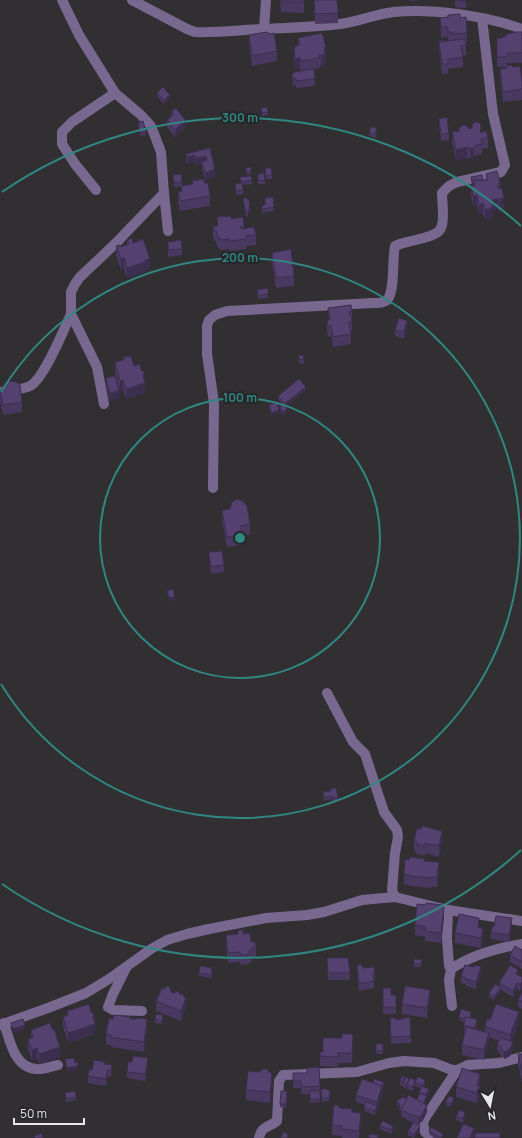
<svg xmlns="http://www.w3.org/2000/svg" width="522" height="1138" viewBox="0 0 522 1138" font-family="Manrope,sans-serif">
	<rect width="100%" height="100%" fill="#312f32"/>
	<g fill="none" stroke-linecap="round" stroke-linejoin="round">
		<g stroke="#786890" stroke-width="10">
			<polyline points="62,0 79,35 115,93 141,115 151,126 161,152 164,193 115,244 80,277 75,284 71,292 71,314 97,367 104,404"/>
			<path d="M132,0l55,29 8,3c22,1 44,-2 66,-3 27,-1 53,-2 79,-5 18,-2 35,-10 54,-12 37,-4 93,4 128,17"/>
			<polyline points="264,29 266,0"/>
			<polyline points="96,190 75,164 62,144 62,132 72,122 115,93"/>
			<polyline points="164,193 168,231"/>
			<path d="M0,392c10,-2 21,-2 30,-6 14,-7 34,-57 41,-72"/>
			<path d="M213,488l1,-85 -7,-49v-28l2,-6 6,-5 12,-4 146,-8c5,0 12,0 15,-4 7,-10 4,-40 7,-53 11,-6 42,-7 46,-18 4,-8 1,-26 1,-35l7,-7 8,-4 44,-10 4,-7 -12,-51 -11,-96"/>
			<polyline points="327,693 353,742 365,754 384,812 397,830 398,837 395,853 392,890 395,897"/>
			<polyline points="448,910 447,938 449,966 451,969"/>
			<polyline points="126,968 113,994 108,1007 113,1010 142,1011"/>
			<path d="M452,1006l-3,-26 2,-11c21,-14 46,-21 71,-25"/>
			<path d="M4,1023c6,18 10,44 32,46 7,1 16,-3 22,-4"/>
			<polyline points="0,1025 48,1008 86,993 109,979 151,949 167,940 187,934 209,929 266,918 307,915 324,912 362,900 395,897 448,910 522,921"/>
			<path d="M259,1138c3,-13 9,-10 18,-17l2,-40 4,-6 74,-3 32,-9 15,-2 30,2 18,7h5"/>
			<polyline points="432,1138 425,1132 423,1124 425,1118 457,1070 468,1065 499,1063 522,1057"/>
		</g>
	</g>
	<g fill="#493860">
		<polygon points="280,0 304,0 304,13 281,12"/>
		<polygon points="314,0 337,0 338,23 315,24"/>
		<polygon points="410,0 423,0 410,1"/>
		<polygon points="455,0 466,0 466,8 455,7"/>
		<polygon points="440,18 467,33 467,43 466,43 466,55 463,56 463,67 448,69 448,74 442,74 438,41 448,41 448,37 441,38"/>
		<polygon points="522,32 522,63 507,63 507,67 497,67 497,38 501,38"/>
		<polygon points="249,35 277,51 277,61 252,66 249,45"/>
		<polygon points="298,38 326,57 325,65 321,66 320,65 320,68 311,70 315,79 315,86 296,88 296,85 293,86 292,74 301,71 300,68 295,69 294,59 294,49 298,45"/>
		<polygon points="512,67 522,81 522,100 503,102 500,79 500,69"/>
		<polygon points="157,93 170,98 164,104 157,96"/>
		<polygon points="261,108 268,112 268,115 262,116"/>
		<polygon points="171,112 185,127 175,137 167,127 167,120 171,116"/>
		<polygon points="439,119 449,133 449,140 441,141 439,125"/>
		<polygon points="138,123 146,132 146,135 140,136 138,126"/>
		<polygon points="469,129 481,132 488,137 488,148 482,149 482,154 474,156 474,159 470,159 470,158 467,159 467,158 456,160 452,142 452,132"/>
		<polygon points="377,132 375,138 369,136 369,133"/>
		<polygon points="210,148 215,176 205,180 202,168 202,164 196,165 195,162 187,164 186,161 186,154"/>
		<polygon points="251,167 251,174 246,175 246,168"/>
		<polygon points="265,168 272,175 272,179 266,179"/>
		<polygon points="258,174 265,180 265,184 258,184"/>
		<polygon points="486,174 500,183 500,188 504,208 501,208 501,213 499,213 498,209 493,210 493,217 485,220 483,214 479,215 477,205 473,206 471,196 471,186 472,186 471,177 486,180"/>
		<polygon points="173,175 182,182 182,186 174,187"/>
		<polygon points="240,177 252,180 252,184 243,185 243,194 236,195 235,184 241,184"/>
		<polygon points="192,181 204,183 210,196 210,206 180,211 178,202 178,192 181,192 181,186 192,184"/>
		<polygon points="243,198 247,200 250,208 250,211 248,212 248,216 246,217"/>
		<polygon points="265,198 274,207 274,211 262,213 261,206 265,205"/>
		<polygon points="217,217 231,219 244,226 244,228 256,235 256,245 246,246 246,249 230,251 229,249 220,250 220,248 218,249 216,241 214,241 213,237 213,227 217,226"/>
		<polygon points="127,240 133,243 150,269 145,270 145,272 127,278 124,269 121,270 116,256 116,246 120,247 127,245"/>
		<polygon points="168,242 182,249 182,255 168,257"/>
		<polygon points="272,253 294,276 294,286 276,288 272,263"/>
		<polygon points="257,290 268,294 268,298 258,299"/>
		<polygon points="328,308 352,311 352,331 351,331 351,344 333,347 331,336 328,337 327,331 327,320 329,320"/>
		<polygon points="407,328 404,339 395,336 395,330"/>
		<polygon points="298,356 304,359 304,363 299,364"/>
		<polygon points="124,357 134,366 144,380 145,393 126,399 123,390 120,391 115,373 115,362 124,360"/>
		<polygon points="106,378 119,398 110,400 106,384"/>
		<polygon points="306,390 286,406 287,413 282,415 280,410 280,406 283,405 278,399 278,396"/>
		<polygon points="0,392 22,402 22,412 3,415 0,402"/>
		<polygon points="269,405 279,413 272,416 269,408"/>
		<polygon points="222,510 250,524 250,535 242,536 242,545 227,547 222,520"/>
		<polygon points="209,552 224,565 224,572 211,574 209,559"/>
		<polygon points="323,792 338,797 338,801 332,802 332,799 324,801"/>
		<polygon points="414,841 442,841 439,857 425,853 425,856 416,854 416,852 414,851"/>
		<polygon points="425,861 439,872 437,887 432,887 432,888 409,886 409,885 404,884 404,874"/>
		<polygon points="442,907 444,917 441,943 425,941 425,937 415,935 415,925"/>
		<polygon points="512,925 509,942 491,939 491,932 494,927"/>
		<polygon points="455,933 483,939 481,948 455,943"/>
		<polygon points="243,934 256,947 256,957 252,957 252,961 250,961 250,964 241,965 240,962 228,963 226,946 226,935"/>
		<polygon points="522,950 522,969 510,962 510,955"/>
		<polygon points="327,958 350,973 350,980 328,980"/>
		<polygon points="414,959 422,960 421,967 414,967"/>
		<polygon points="357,966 375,973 375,980 374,980 374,988 359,991 357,973"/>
		<polygon points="212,972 211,978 199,976 199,973"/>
		<polygon points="481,974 476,989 466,986 466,984 461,983 461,976"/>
		<polygon points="518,975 522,977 520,991 517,989 513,997 501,990 494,1000 489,997 489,993 499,987 499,983"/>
		<polygon points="383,988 391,995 396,995 396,1014 383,1014"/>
		<polygon points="171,992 186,1008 181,1021 156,1011 156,1001"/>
		<polygon points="522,992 522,1009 518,1007 518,1000"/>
		<polygon points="430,1000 427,1018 402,1014 402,1004"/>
		<polygon points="67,1011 94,1020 95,1034 68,1043 63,1027 63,1017 67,1015"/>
		<polygon points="471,1015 471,1018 477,1026 476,1029 485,1031 485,1026 490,1020 519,1022 512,1041 513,1049 510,1056 504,1059 497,1050 497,1043 499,1041 489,1037 489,1043 484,1060 462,1055 462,1045 465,1033 464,1033 464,1022 459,1020 459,1017"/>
		<polygon points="163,1018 162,1024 155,1023 155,1019"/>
		<polygon points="390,1018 411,1036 411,1043 391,1044"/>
		<polygon points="113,1019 131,1019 147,1029 144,1052 111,1047 111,1045 106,1045 106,1034"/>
		<polygon points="31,1030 60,1057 39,1064 37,1058 32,1060 28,1049 28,1039 31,1038"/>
		<polygon points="353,1044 352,1063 338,1063 338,1067 320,1066 320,1052 323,1052"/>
		<rect x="376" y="1044" width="7" height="10"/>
		<polygon points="518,1054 522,1054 522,1083 518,1064"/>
		<polygon points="105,1064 112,1072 111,1077 108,1077 106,1086 88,1083 88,1076 92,1070"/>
		<polygon points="148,1064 145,1081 127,1078 127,1072"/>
		<polygon points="319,1067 320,1102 310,1103 310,1094 301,1094 301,1088 293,1088 293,1073 307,1073"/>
		<polygon points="405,1079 409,1081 425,1084 424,1087 429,1093 427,1097 427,1100 425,1104 427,1112 422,1122 421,1122 419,1125 414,1122 420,1129 414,1138 408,1135 408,1131 413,1123 401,1116 401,1111 399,1110 399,1106 397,1106 397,1102 401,1099 417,1100 419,1095 419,1092 421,1088 415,1086 415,1083 413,1091 407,1089 407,1086 406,1088 403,1087 403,1085 402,1086 400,1085 400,1081"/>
		<polygon points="373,1083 384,1085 382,1093 375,1115 364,1111 365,1105 356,1102 356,1095"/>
		<polygon points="272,1084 270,1103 246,1100 246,1090"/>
		<polygon points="480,1084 480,1097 477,1103 456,1097 456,1087"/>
		<polygon points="321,1089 330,1095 329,1101 322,1102"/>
		<polygon points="287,1091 286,1108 280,1107 280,1104"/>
		<polygon points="65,1093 76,1097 76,1100 66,1102"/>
		<polygon points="446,1101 454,1101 451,1107 446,1105"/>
		<polygon points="339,1108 352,1112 361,1123 359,1138 342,1138 342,1136 332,1135 332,1125"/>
		<polygon points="465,1116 463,1123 456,1120 456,1117"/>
		<polygon points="380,1126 393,1129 391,1134 380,1129"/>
		<polygon points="429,1131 443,1138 434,1138 429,1134"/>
	</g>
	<g fill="#3c2e4e">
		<polygon points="324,47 326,47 325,63 325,65 321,66 321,55"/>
		<polygon points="300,58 300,68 295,69 295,59"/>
		<polygon points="170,95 170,98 164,104 164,100"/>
		<polygon points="185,120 185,127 175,137 175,130"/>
		<polygon points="467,147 467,158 456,160 456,150"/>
		<polygon points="474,148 474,159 470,159 470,149"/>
		<polygon points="195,155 195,162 187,164 187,157"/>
		<polygon points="206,156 206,162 202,162 202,164 196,165 196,158"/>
		<polygon points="215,169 215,176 205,180 205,173"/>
		<polygon points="477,195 477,205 473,206 473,196"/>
		<polygon points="500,198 504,198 504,208 501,208 501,213 499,213 499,203"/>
		<polygon points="498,199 498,209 493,210 493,217 485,220 485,210 492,200"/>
		<polygon points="483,203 483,214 479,215 479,205"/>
		<polygon points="124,258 124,269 121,270 121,259"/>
		<polygon points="150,259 150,269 145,270 145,272 127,278 127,268"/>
		<polygon points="407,321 407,328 404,339 404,332"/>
		<polygon points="144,372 145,393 126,399 126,389 143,375"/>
		<polygon points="123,380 123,390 120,391 120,381"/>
		<polygon points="306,387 306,390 284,407 284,404"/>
		<polygon points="119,391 119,398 110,400 110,393"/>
		<polygon points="279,410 279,413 272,416 272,413"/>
		<polygon points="287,410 287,413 282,415 282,412"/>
		<polygon points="175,597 175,600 169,601 169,598"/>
		<polygon points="442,831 442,841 439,857 439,846"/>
		<polygon points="439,862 439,872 437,887 437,877"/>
		<polygon points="444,907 444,917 441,943 441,933"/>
		<polygon points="479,918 479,928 478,927"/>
		<polygon points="512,918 512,925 509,942 509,935"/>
		<polygon points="483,929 483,939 481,948 481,938"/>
		<polygon points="481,967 481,974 476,989 476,982"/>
		<polygon points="522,982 522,989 520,991 520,984"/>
		<polygon points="517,983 517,989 513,997 513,991"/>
		<polygon points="501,988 501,991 494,1000 494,997"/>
		<polygon points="430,990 430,1000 427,1018 427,1008"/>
		<polygon points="186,998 186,1008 181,1021 181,1011"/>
		<polygon points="519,1012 519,1022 510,1045 510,1035"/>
		<polygon points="94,1016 94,1025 95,1024 95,1034 68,1043 68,1033"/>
		<polygon points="147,1019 147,1029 144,1052 144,1042"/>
		<polygon points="477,1019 477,1026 475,1035 475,1028"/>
		<polygon points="25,1025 25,1029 13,1033 13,1029"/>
		<polygon points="489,1033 489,1043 484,1060 484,1050"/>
		<polygon points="513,1042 513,1049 510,1056 504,1059 504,1052"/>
		<polygon points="60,1047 60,1057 39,1064 39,1054"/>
		<polygon points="37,1048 37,1058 32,1060 32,1050"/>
		<polygon points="148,1058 148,1064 145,1081 145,1074"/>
		<polygon points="112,1065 112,1072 111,1077 111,1071"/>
		<polygon points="78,1066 78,1069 67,1072 67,1068"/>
		<polygon points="108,1070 108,1077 106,1086 106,1079"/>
		<polygon points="272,1074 272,1084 270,1103 270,1092"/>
		<polygon points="480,1074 480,1097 477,1103 477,1086"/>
		<polygon points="415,1080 415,1083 413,1091 413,1087"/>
		<polygon points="425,1080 425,1084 423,1089 423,1086"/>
		<polygon points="384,1082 384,1085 382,1093 375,1115 375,1111 377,1106 377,1102"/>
		<polygon points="429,1089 429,1093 427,1097 427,1100 423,1106 423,1103 426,1098 426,1095"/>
		<polygon points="454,1098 454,1101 451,1107 451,1104"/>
		<polygon points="427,1105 427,1112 422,1122 422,1115"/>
		<polygon points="465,1112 465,1116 463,1123 463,1119"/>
		<polygon points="361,1113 361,1123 359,1138 359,1131"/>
		<polygon points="421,1115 421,1122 419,1125 419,1118"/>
		<polygon points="420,1126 420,1129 414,1138 414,1135"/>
		<polygon points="474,1128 474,1135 473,1138 470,1138"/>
	</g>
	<g fill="#554170" stroke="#3c2e4e">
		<rect x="281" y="0" width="23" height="2"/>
		<polygon points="314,0 337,0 338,13 315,14"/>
		<polygon points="455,0 466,0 466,1"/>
		<polygon points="460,14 460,18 466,17 467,33 452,34 452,32 448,32 448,27 441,27 440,18 448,17 448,15"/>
		<polygon points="267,32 270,34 274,33 277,51 252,56 249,35"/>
		<polygon points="517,32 522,32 522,53 507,53 507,57 497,57 497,38 501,38 506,36 506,34"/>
		<polygon points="322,33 326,47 324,47 325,53 325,55 321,55 319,54 320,58 301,61 300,58 295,59 294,49 296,46 300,45 298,38"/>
		<polygon points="465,39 466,45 461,46 463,57 448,59 448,64 442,64 439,42"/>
		<polygon points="445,40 445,42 439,42 439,48 438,41"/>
		<polygon points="512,65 512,67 520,66 522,81 522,89 503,92 500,69 507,68 507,66"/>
		<polygon points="314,69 315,79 296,81 296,78 293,79 292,74 294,73 294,72"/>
		<polygon points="163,87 170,95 164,100 157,93"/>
		<polygon points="267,107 268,112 262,113 261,108"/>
		<polygon points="176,108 185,120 175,130 167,120 174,114 171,112"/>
		<polygon points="447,117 449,133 441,135 439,119"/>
		<polygon points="143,121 146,132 140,133 138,123"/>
		<polygon points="475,122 480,123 481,125 480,133 486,131 488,137 481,139 482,144 474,146 474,148 470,149 470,148 467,148 467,147 456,150 452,132 459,131 459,128 463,125 467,126 469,129 472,128 472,125"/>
		<polygon points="371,127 377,128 375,134 369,133"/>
		<polygon points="210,148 215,169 205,173 202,162 207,160 206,156 196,158 195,155 187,157 186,154"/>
		<polygon points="251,167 251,171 246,172 246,168"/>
		<polygon points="265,168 271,168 272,175 266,176"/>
		<polygon points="497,171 500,183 498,183 498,189 502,188 504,198 500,198 501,203 499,203 498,199 492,200 493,207 485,210 483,203 479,205 477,195 473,196 471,186 475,185 474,180 487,180 486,174"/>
		<polygon points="264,173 265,180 258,181 258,174"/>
		<polygon points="181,174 182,182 174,183 173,175"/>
		<polygon points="482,175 483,180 474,180 474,185 473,185 471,177"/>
		<polygon points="251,176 252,180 241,182 240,177"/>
		<polygon points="203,179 204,183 208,183 210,196 180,201 178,192 182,191 181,186 193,184 192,181"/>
		<polygon points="242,183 243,190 236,191 235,184"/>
		<polygon points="273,197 274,207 262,209 261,206 265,205 265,198"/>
		<polygon points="243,198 247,198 247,200 249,200 250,208 248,208 248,213 246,213"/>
		<polygon points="231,216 231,219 243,217 244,226 240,227 241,229 254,227 256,235 246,236 246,239 230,241 229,239 220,240 220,238 218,238 216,230 214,231 213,227 218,226 217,217"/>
		<polygon points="132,238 133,243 143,239 150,259 145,260 145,262 127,268 124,258 121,259 116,246 120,245 120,247 129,244 127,240"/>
		<polygon points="181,240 182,249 168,250 168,248 169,248 168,247 168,242"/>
		<polygon points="291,249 294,276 276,278 272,253"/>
		<polygon points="268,288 268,294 258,296 257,290"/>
		<polygon points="351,305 352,311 349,312 350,316 351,315 352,321 349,322 351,334 333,337 331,326 328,326 327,320 330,320 328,308"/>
		<polygon points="399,318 407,321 404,332 395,330"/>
		<polygon points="303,355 304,359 299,360 298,356"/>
		<polygon points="131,356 134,366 140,364 141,370 144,372 143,375 145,383 126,389 123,380 120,381 115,362 124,360 124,357"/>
		<polygon points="115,376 119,391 110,393 106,378"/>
		<polygon points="299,379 306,387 284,404 278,396"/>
		<polygon points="10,381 16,382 20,385 22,402 3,405 0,392 2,388 7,382"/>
		<polygon points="277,402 279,410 272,413 269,405"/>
		<polygon points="285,405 287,410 282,412 280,406"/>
		<polygon points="237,499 243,501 247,506 250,524 241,526 242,535 227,537 222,510 230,509 232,502"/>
		<polygon points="222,551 224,565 211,567 209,552"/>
		<polygon points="173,589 175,597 169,598 167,591"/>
		<polygon points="336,788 338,797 332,798 332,796 324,797 323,792 331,791 330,789"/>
		<polygon points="422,826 442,831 439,846 425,843 425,846 416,844 417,842 414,841 417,828 421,829"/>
		<polygon points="410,857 425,859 424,861 439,862 437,877 432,877 432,878 409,876 409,875 404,874 405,859 409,860"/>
		<polygon points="426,903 442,905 442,907 444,907 441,933 425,931 426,927 415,925 417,904 426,905"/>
		<polygon points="459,914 479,918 478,927 483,929 481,938 455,933"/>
		<polygon points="496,916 512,918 509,935 491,932 492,926 494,927"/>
		<polygon points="238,930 243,930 243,934 250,933 251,942 255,942 256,947 252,947 252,950 249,951 250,954 241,955 240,952 228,953 226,935 238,934"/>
		<polygon points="515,946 522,950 522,962 510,955"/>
		<polygon points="327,958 348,958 350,973 328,973"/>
		<polygon points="414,959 422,960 421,964 414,964"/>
		<polygon points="361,964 363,968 374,967 375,973 373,974 374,981 359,984 357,966"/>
		<polygon points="465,965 474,967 475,965 481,967 476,982 466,979 466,978 461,976"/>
		<polygon points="510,965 518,970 516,974 522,977 522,982 520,984 517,983 513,991 499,983"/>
		<polygon points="200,966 212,968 211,975 199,973"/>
		<polygon points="495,984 501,988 494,997 489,993"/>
		<polygon points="167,986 170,987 171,992 174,993 177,991 180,994 183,994 184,997 186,998 181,1011 156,1001 162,988 164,989"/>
		<polygon points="405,986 430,990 427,1008 402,1004"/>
		<polygon points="383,988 391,988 391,995 396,995 396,1007 383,1007"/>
		<polygon points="522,992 522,1002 518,1000"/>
		<polygon points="89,1004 91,1012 92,1012 94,1016 93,1016 95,1024 68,1033 63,1017 68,1015 67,1011"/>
		<polygon points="496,1004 519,1012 510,1035 485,1026 487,1019 490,1020"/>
		<polygon points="461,1009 471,1012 470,1018 465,1017 465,1019 459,1017"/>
		<polygon points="156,1014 163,1015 162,1021 155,1019"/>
		<polygon points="114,1015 131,1017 130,1019 136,1019 137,1018 147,1019 144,1042 111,1037 111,1035 106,1034 109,1018 113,1019"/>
		<polygon points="409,1017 410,1019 411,1036 391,1037 390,1018 395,1018 397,1020"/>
		<polygon points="465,1017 477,1019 475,1028 464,1026"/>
		<polygon points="23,1019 25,1025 13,1029 11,1023"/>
		<polygon points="50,1023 52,1029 54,1029 60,1047 39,1054 37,1048 32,1050 28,1039 33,1038 31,1030"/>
		<polygon points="466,1027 489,1033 484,1050 462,1045"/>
		<polygon points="342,1034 353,1034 352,1053 338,1053 338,1057 320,1056 320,1052 323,1052 323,1038 342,1038"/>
		<polygon points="502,1038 513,1042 510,1049 504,1052 497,1043"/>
		<rect x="376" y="1044" width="7" height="7"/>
		<polygon points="518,1054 522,1054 522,1073"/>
		<polygon points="133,1056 148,1058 145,1074 127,1072 128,1062 132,1062"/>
		<polygon points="74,1058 75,1063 78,1062 78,1066 67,1068 65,1059"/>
		<polygon points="94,1060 105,1062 104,1064 112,1065 111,1071 108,1070 106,1079 88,1076 89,1070 92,1070"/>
		<polygon points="319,1067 320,1086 301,1087 301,1081 293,1081 293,1073 307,1073 307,1068"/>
		<polygon points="462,1068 480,1074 477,1086 480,1086 477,1093 456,1087"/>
		<polygon points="263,1069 266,1069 272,1074 270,1092 246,1090 248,1071 259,1072"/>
		<polygon points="402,1076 405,1077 402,1082 400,1081"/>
		<polygon points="406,1077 409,1079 406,1085 403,1084"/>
		<polygon points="418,1077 425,1080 423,1086 415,1082"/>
		<polygon points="410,1078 415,1080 413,1087 407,1085"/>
		<polygon points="362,1079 382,1086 377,1102 356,1095"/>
		<polygon points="374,1079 384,1082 382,1088 382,1086 373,1083"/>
		<polygon points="422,1086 429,1089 426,1095 419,1092"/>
		<polygon points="321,1089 327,1089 330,1091 329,1097 322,1099"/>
		<polygon points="75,1091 76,1097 66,1099 65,1093"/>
		<polygon points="281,1091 287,1091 286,1104 280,1104"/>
		<rect x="310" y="1091" width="10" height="8"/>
		<polygon points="420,1093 427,1096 423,1103 417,1100"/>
		<polygon points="408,1095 427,1105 422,1115 421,1115 419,1118 414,1115 414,1116 401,1110"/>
		<polygon points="449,1096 454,1098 451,1104 446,1101"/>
		<polygon points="402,1097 407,1099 402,1108 399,1107 400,1104 397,1102 400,1098 401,1099"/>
		<polygon points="366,1102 377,1106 375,1111 364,1108"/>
		<polygon points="334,1105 339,1106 339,1108 352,1109 352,1112 361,1113 359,1131 342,1129 342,1126 332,1125"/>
		<polygon points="459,1110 465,1112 463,1119 456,1117"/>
		<polygon points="382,1121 393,1126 391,1130 380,1126"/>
		<polygon points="414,1122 420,1126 414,1135 408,1131"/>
		<polygon points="463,1124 474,1128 470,1138 457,1138"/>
		<polygon points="431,1127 443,1134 441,1138 429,1131"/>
		<polygon points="283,1132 288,1134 287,1138 281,1138"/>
		<polygon points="42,1133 43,1138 35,1138 34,1136"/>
		<rect x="475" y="1133" width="25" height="5"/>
		<polygon points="369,1134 378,1135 378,1138 369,1138"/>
	</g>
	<g fill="none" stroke="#308781" stroke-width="2">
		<circle cx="240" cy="538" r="140"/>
		<path d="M1 392A280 280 0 1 1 1 684"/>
		<path d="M521 850A420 420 0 0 1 2 884M2 192A420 420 0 0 1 521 226"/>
	</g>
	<circle cx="240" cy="538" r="6" fill="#308781" stroke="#272629" stroke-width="2"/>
	<g font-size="12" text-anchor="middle" font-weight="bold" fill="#308781" stroke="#272629" stroke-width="4" stroke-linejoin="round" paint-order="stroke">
		<text x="240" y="122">300 m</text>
		<text x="240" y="262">200 m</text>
		<text x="240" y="402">100 m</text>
	</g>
	<g transform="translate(490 1106) rotate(170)" stroke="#272629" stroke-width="3" paint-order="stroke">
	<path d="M0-3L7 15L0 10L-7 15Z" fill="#e9e8ea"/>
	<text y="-6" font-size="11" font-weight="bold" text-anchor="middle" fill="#e9e8ea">N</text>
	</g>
	<path d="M14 1118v6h70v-6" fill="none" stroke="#e9e8ea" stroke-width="2"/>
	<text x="20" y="1118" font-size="12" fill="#e9e8ea" stroke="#272629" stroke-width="3" paint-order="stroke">50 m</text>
</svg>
